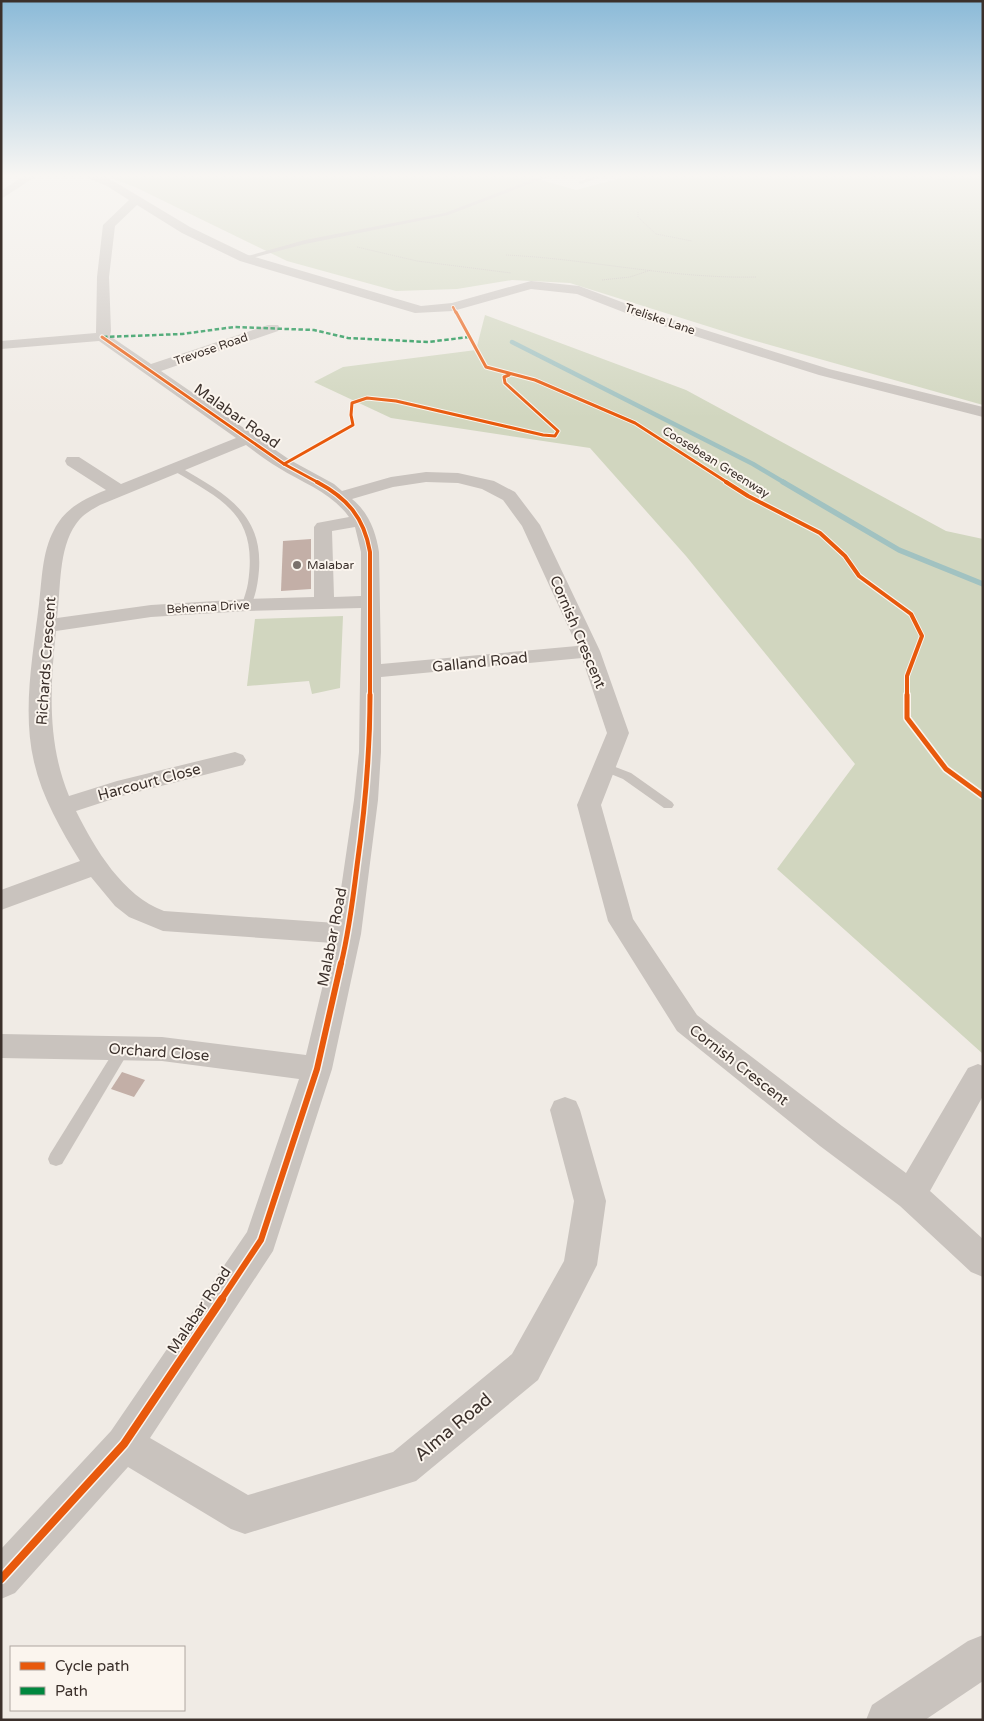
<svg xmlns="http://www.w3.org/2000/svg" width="984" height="1721" viewBox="0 0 984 1721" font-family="'Varela Round',sans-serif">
	<rect width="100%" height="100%" fill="#f0ebe5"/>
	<g fill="#d1d6bf">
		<polygon points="108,177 531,177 576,190 625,177 983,177 983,405 745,338 570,283 512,280 457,289 396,291 287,261 135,187"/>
		<polygon points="485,315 686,390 946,531 983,539 983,1054 777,869 855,764 686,556 590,448 391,418 314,382 343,367 476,350"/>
		<polygon points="343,616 340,688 312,694 309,681 247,686 255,619"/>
	</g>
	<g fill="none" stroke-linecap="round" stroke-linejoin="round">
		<polyline stroke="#a1c2c1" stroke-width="4.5" points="512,342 753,464 785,483"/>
		<polyline stroke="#a1c2c1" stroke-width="5.5" points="783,482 899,550 983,584"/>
	</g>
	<g fill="#c3afa7">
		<polygon points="311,539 311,589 281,591 283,541"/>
		<polygon points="122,1072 145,1080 134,1097 111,1089"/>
	</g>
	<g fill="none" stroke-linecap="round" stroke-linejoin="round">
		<g stroke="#c2bbb6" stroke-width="1" stroke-dasharray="1 1" stroke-linecap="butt">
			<polyline points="930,177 951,182"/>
			<polyline points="638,212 638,217 656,234 692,241"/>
			<polyline points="357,247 417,261 511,273"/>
			<path d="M506,255c84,4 166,24 250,22"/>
			<polyline points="602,280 630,277 651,270"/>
		</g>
		<g fill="#c9c3be" fill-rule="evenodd">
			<polygon points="539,177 548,177 448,215 305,244 244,260 241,258 305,240 445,213"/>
			<polygon points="591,177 600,177 581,184 578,182"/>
			<path d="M174,467h6c43,26 83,45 79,103 -1,12 -3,26 -9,37h-6l-2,-2c2,-8 5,-15 6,-22 10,-67 -23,-82 -74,-112z"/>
			<polygon points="605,763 631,773 672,802 674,805 672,808 664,808 623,779 601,770 599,767 601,764"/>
			<polygon points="124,1041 129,1043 131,1047 129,1051 62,1164 56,1166 50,1164 48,1159 50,1154 119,1043"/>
		</g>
		<g fill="#c9c3be" fill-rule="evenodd">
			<polygon points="22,177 35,177 1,199 1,191"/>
			<path d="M85,177h20l10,5 75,45 58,28 173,51 31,-3 79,-22 48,5 72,27 178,56 154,38v10l-164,-42 -178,-56 -64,-25 -46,-5 -78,22 -38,2 -175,-52 -58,-28 -45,-28 -22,21 -6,51 2,54 -1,5 41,28 117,-39h10l2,3 -2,3 -117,40 129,89 44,24 8,7 49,-14 35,-5 32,1 36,8 21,11 25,33 60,126 29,82 -28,72 32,114 64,96 145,111 64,47 62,-105 10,-4 5,2v30l-53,95 53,48v38l-12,-5 -71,-66 -80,-60 -143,-115 -69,-110 -31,-116 30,-72 -25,-75 -201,19v75l-3,48 -17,134 -29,135 -59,182 -123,187 98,57 145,-43 119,-98 52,-93 10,-60 -24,-91 4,-9 11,-4 11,4 4,9 26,91 -9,64 -59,115 -122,101 -171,53 -14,-5 -103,-62 -113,126 -14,6v-50l110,-118 136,-199 52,-153 -137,-18 -161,-3v-24l161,3 144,18 27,-112 -170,-12 -34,-14 -14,-11 -24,-29 -90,33v-20l79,-29c-19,-31 -38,-64 -46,-99 -12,-51 -1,-107 5,-158 3,-24 3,-52 15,-74 11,-22 30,-31 52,-40l-39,-25 -2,-4 2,-4h12l42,27 115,-46 -137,-97 -98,8v-8l95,-8 1,-56 6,-52 26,-25 -22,-14zM246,445c11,8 21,16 33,23 24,15 53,25 70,49l-32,6 -3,4v70l-67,2 -96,6 -94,13c4,-29 1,-69 19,-94 6,-9 15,-14 24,-19zM426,482l32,1 24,6 21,11 19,26 55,120 -196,18 -2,-112c-3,-20 -10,-39 -27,-53l41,-12zM355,527l6,25v44l-27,1 -2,-66zM361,608l-2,144 -5,48 -18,123 -172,-12c-41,-15 -69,-62 -88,-100l46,-15 121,-31 3,-5 -3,-5 -8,-3 -118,29 -48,15c-22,-53 -19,-109 -13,-165l95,-14 96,-6z"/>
			<polygon points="983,1635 983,1681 925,1720 866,1720 872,1705 968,1641"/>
		</g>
		<polyline stroke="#00873e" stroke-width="2.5" stroke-dasharray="4.5 2.5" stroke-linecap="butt" points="103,337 182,334 234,327 314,330 348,338 428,342 469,337"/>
		<defs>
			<polyline id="cycleway-far5" points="453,307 456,313"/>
			<g id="cycleway-far4">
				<polyline points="456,312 486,367 535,380 635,423 728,483"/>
				<polyline points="102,337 284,464 319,483"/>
				<polyline points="284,464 353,425 351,415 352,403 367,398 396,401 543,435 555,436 558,431 505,383 504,377 509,375"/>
			</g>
			<g id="cycleway-far3">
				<path d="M317,482c30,16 47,35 53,70v144"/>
				<polyline points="726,482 748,496 820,533 845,556 859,576 911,614 922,636 907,676 907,696"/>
			</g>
			<g id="cycleway-far2">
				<polyline points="907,695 907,718 946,769 983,796"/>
				<path d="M341,964c8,-32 12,-65 16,-98 8,-57 13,-113 13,-171"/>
			</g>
			<polyline id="cycleway-far1" points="221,1300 261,1240 317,1069 341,963"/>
			<polyline id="cycleway" points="1,1579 124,1444 222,1299"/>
		</defs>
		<use href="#cycleway-far5" stroke="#fbf5ee" stroke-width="4"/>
		<use href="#cycleway-far4" stroke="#fbf5ee" stroke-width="5"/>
		<use href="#cycleway-far3" stroke="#fbf5ee" stroke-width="6"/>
		<use href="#cycleway-far2" stroke="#fbf5ee" stroke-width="8"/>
		<use href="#cycleway-far1" stroke="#fbf5ee" stroke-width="9"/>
		<use href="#cycleway" stroke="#fbf5ee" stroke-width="11"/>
		<use href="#cycleway-far5" stroke="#e8590c" stroke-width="2.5"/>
		<use href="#cycleway-far4" stroke="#e8590c" stroke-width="3"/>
		<use href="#cycleway-far3" stroke="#e8590c" stroke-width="4"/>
		<use href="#cycleway-far2" stroke="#e8590c" stroke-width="5"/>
		<use href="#cycleway-far1" stroke="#e8590c" stroke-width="6"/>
		<use href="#cycleway" stroke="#e8590c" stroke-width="8"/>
	</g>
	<linearGradient id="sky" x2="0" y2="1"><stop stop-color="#8bbad8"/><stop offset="0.42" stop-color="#f8f6f3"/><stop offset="1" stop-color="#f8f6f3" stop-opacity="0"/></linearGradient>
	<rect width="984" height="418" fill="url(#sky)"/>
	<circle fill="#7a716c" stroke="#fbf5ee" stroke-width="2" cx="297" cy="565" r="5"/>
	<g text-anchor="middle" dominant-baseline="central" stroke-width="4" stroke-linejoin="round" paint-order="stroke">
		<g font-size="12" fill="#3b302b" stroke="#fbf5ee">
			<text transform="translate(660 319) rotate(19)">Treliske Lane</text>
			<text transform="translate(211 349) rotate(-19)">Trevose Road</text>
			<text transform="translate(716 462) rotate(32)">Coosebean Greenway</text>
			<text transform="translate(208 607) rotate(-3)">Behenna Drive</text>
		</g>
		<g font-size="12" fill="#3b302b" stroke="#fbf5ee" text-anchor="start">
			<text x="307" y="565">Malabar</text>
		</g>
		<g font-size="15" fill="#3b302b" stroke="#fbf5ee">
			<text transform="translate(237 416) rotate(35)">Malabar Road</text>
			<text transform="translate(578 632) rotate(67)">Cornish Crescent</text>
			<text transform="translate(46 661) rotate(-86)">Richards Crescent</text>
			<text transform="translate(480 662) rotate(-6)">Galland Road</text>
			<text transform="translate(149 782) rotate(-15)">Harcourt Close</text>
			<text transform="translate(332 937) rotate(-79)">Malabar Road</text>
			<text transform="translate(159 1052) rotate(4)">Orchard Close</text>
			<text transform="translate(739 1065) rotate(38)">Cornish Crescent</text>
			<text transform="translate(199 1310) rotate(-56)">Malabar Road</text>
		</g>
		<g font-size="18" fill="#3b302b" stroke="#fbf5ee">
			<text transform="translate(453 1427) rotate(-40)">Alma Road</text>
		</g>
	</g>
	<rect width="984" height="1721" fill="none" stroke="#3b302b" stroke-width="5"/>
	<rect x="10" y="1646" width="175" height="65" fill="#fbf5ee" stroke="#aea6a0"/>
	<rect x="20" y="1662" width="25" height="8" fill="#e8590c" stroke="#aea6a0"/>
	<text x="55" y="1671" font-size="15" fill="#3b302b">Cycle path</text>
	<rect x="20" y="1687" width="25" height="8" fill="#00873e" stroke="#aea6a0"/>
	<text x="55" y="1696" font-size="15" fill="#3b302b">Path</text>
</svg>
